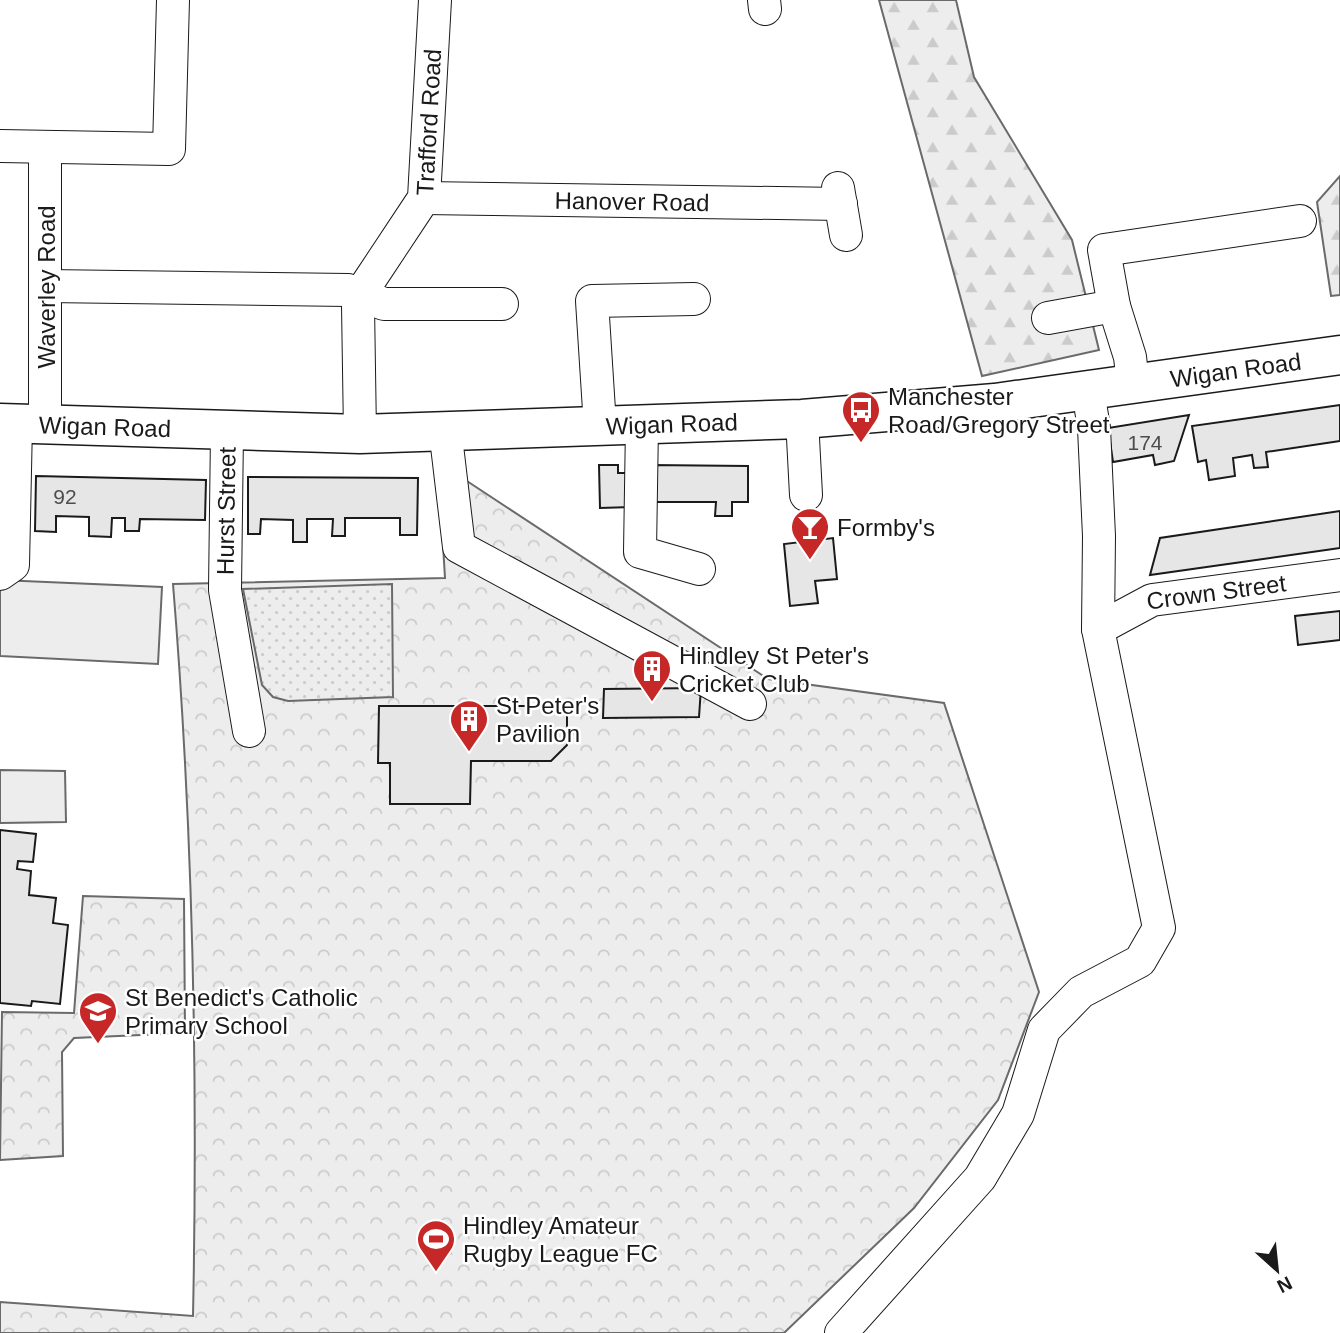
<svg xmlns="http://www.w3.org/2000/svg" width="1340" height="1333" viewBox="0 0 1340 1333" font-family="Arial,sans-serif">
	<defs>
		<pattern id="forest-firs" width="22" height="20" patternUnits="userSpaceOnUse" patternTransform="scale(1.75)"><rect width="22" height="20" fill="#ededed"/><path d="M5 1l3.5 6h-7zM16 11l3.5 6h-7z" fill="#cbcbcb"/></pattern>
		<pattern id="park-crowns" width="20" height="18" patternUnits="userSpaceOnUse" patternTransform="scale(1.75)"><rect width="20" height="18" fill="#ededed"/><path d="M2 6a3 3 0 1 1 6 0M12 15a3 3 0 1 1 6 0" fill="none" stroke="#cbcbcb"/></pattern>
		<pattern id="garden-dots" width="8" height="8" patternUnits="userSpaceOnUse" patternTransform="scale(1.75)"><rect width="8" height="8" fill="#ededed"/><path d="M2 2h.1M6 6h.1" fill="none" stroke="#cbcbcb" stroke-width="1.8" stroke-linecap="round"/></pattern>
	</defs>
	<rect width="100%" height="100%" fill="#fff"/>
	<g fill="#ededed" stroke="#6a6a6a" stroke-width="2">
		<polygon points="0,580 162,587 158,664 0,656"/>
		<polygon points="0,770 65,771 66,822 0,823"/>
	</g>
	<g fill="url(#forest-firs)" stroke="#6a6a6a" stroke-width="2">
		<polygon points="879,0 956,0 974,77 1072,240 1099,350 982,376"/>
		<polygon points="1340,176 1340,295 1331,296 1317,202"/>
	</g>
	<g fill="url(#park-crowns)" stroke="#6a6a6a" stroke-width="2">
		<path d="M438,462l330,217 176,24 95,289 -41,108 -84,108 -130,125h-784v-31l193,14c5,-245 0,-488 -20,-732l272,-6z"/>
		<polygon points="83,896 184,899 185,1033 74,1038 62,1052 63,1156 0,1160 2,1012 74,1013"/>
	</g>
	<polygon fill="url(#garden-dots)" stroke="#6a6a6a" stroke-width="2" points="392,584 393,697 288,701 273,697 262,685 243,589"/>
	<g fill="#e6e6e6" stroke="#1a1a1a" stroke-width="2">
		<polygon points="1340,405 1340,441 1266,452 1268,467 1254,468 1252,455 1233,458 1235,476 1209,480 1206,460 1198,462 1192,426"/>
		<polygon points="1189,415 1174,461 1155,465 1153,455 1113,462 1108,428"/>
		<polygon points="599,465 618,465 618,473 631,473 632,507 600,508"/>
		<polygon points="650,465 748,466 748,502 732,502 732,516 715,516 716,502 649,502"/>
		<polygon points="36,476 206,480 205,520 140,519 139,531 125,531 125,518 112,518 111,537 89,536 89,517 56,516 56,532 35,531"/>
		<polygon points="248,477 418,478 417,535 400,535 400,518 345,518 345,536 332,536 333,519 307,519 307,542 293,542 293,520 261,519 260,534 248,534"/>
		<polygon points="1340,511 1340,548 1150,575 1160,538"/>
		<polygon points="833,538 837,579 815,581 818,603 790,606 784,544"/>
		<polygon points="1340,611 1340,640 1298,645 1295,616"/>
		<polygon points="701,688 699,717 603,718 604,689"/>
		<polygon points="379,706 567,706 567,745 551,761 471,761 470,804 390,804 390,763 378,763"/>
		<polygon points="0,830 36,834 33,862 18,861 17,869 31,871 29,895 56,898 53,923 68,925 60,1004 32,1001 31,1006 0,1003"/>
	</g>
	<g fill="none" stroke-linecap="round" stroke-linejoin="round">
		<defs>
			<g id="minor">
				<polyline points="764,0 765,9"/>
				<polyline points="0,146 169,149 173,0"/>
				<polyline points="45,149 45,425"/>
				<polyline points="838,188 846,235"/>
				<path id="s1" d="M424,198l417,6"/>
				<polyline points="46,286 348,290 384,304 502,304"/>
				<polyline points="1048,318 1114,306"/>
				<polyline points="1133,383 1130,357 1114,306 1104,250 1300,221"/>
				<polyline points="802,419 806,495"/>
				<polyline points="642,425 640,552 699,569"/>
				<polyline points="600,426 592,301 694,299"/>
				<polyline points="445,429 459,547 750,704"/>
				<polyline points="227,432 225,590 249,731"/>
				<path id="s2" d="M360,434l-2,-129 9,-21 57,-86 11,-198"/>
				<polyline points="0,574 13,565 16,424"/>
				<path id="s3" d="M1098,629l54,-29 188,-25"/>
				<polyline points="841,1333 980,1178 1018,1114 1044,1030 1081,992 1140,961 1159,928 1098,629 1099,536 1094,428 1088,391"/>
			</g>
			<g id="highway">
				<path id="s4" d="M0,423l360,11 442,-15 193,-16 345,-48"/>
			</g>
		</defs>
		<use href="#minor" stroke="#1a1a1a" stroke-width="34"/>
		<use href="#highway" stroke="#1a1a1a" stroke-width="41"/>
		<use href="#minor" stroke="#fff" stroke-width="32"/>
		<use href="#highway" stroke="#fff" stroke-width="38"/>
	</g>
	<defs>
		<symbol id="bus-pin" viewBox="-11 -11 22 30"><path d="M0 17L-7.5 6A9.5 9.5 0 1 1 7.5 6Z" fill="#c62828" stroke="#fff"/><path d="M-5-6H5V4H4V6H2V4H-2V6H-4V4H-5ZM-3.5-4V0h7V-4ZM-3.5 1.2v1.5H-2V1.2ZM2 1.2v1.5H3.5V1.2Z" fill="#fff"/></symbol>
		<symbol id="bar-pin" viewBox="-11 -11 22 30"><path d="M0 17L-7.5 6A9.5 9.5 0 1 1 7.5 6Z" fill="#c62828" stroke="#fff"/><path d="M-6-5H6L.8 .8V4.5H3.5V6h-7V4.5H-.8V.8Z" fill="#fff"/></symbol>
		<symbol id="building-pin" viewBox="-11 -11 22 30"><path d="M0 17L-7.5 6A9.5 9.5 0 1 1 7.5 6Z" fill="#c62828" stroke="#fff"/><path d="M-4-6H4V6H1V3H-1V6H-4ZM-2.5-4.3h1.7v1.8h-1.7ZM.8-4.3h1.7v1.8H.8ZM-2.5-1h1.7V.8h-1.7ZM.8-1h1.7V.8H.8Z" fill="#fff"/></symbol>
		<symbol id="school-pin" viewBox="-11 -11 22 30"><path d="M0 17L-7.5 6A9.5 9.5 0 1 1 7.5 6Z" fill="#c62828" stroke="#fff"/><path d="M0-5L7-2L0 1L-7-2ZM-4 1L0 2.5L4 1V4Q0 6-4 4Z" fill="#fff"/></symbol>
		<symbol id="stadium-pin" viewBox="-11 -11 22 30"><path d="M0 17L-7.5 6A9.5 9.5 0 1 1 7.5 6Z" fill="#c62828" stroke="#fff"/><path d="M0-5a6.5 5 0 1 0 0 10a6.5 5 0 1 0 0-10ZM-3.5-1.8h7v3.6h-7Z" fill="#fff"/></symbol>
	</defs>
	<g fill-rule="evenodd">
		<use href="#bus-pin" x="839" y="388" width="44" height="60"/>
		<use href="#bar-pin" x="788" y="505" width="44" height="60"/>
		<use href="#building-pin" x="630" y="647" width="44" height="60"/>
		<use href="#building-pin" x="447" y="697" width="44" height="60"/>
		<use href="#school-pin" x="76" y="989" width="44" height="60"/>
		<use href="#stadium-pin" x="414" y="1217" width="44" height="60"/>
	</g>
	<g text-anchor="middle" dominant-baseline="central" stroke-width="5" stroke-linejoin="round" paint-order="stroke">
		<g font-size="21" fill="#4d4d4d">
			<text x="1145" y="442">174</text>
			<text x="65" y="496">92</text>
		</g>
		<g font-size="24" fill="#1a1a1a" stroke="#fff">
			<text stroke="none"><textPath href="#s2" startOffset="331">Trafford Road</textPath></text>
			<text stroke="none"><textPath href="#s1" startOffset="208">Hanover Road</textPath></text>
			<text transform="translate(46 287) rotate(-90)">Waverley Road</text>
			<text stroke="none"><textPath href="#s4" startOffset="1239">Wigan Road</textPath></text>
			<text stroke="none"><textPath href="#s4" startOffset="672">Wigan Road</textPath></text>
			<text stroke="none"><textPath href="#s4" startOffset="105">Wigan Road</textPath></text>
			<text transform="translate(226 511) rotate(-89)">Hurst Street</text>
			<text stroke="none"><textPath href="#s3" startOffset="126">Crown Street</textPath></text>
		</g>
		<g font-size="24" fill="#1a1a1a" stroke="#fff" text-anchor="start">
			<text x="888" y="396">Manchester<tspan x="888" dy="28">Road/Gregory Street</tspan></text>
			<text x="837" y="527">Formby's</text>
			<text x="679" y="655">Hindley St Peter's<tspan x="679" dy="28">Cricket Club</tspan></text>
			<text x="496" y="705">St Peter's<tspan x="496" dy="28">Pavilion</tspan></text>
			<text x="125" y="997">St Benedict's Catholic<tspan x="125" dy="28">Primary School</tspan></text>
			<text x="463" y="1225">Hindley Amateur<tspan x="463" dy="28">Rugby League FC</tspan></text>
		</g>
	</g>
	<g transform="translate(1277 1270) rotate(153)" stroke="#ffffff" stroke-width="5" paint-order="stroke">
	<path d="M0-5L12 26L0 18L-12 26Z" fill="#1a1a1a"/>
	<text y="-10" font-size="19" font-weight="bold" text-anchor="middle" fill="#1a1a1a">N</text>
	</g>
</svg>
